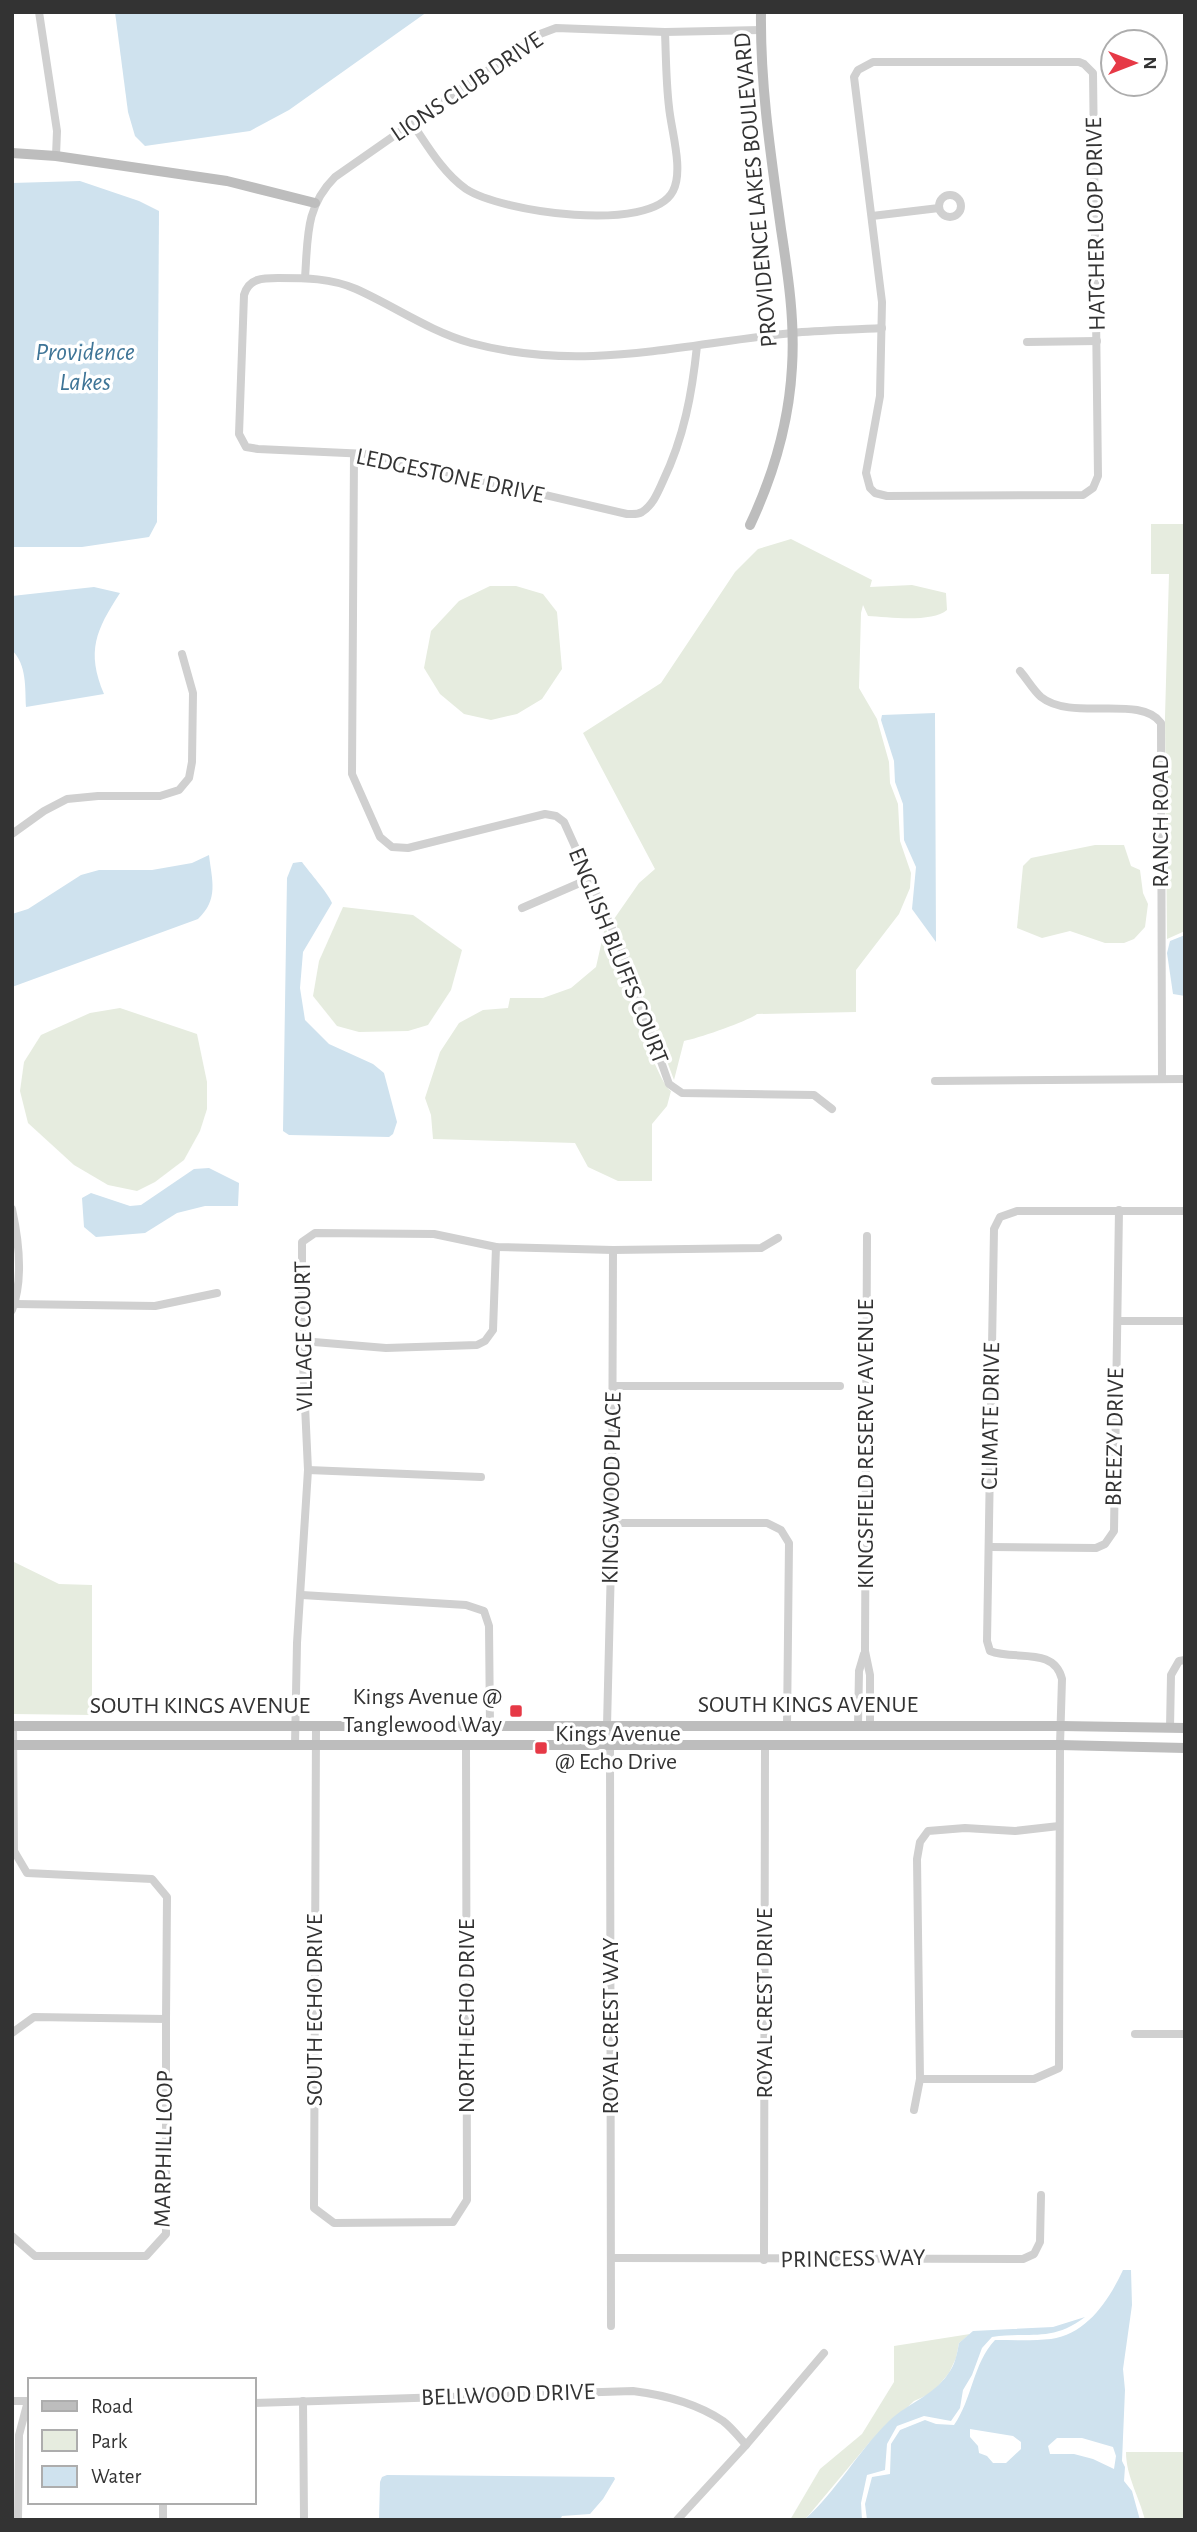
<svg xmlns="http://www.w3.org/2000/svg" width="1197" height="2532" viewBox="0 0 1197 2532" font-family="'Alegreya Sans',sans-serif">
	<rect width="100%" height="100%" fill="#fff"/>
	<g fill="#e6ecdf">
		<polygon points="1185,524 1185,931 1167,939 1165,717 1169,574 1151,574 1151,524"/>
		<path d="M791,539l81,41 -2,7 42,-2 34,8 1,17c-15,13 -59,7 -79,6l-5,-11 -2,8 -2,75 18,31 12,43 1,21 8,21 2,37 11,32 -1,15 -11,26 -43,56v42l-99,2c-11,8 -58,24 -73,27l-10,39 -60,-161 25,-36 16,-14 -72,-136 78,-50 74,-111 23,-23z"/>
		<polygon points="490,586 516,586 543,594 557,612 562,669 542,699 517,714 491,720 464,714 440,694 424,668 431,631 459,601"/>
		<polygon points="1095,845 1124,845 1131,866 1140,870 1143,893 1148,904 1145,927 1134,939 1124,943 1105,943 1070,931 1042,938 1017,928 1023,866 1031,858"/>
		<polygon points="343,907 413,915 462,950 451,990 428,1025 408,1031 359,1032 337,1026 313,996 319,961"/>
		<path d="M605,927c13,28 49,153 66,164l-4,15 -15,18v57h-34l-30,-14 -13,-24 -142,-4 -2,-24 -6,-17 15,-46 19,-29 24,-13 25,-2 2,-10h33l28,-10 25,-21z"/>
		<polygon points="120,1008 197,1034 207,1082 207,1109 200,1131 184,1160 155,1182 137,1191 108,1185 74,1165 28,1123 20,1091 24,1062 41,1035 90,1013"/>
		<polygon points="12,1561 59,1584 92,1585 92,1715 12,1714"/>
		<polygon points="970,2334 959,2343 956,2358 949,2373 932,2393 914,2401 869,2443 808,2516 804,2520 790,2520 820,2469 862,2434 894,2382 894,2346"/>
		<path d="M1126,2452h59v68h-40c-6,-24 -19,-44 -19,-68z"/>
	</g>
	<g fill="#cfe2ee" fill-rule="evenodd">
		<polygon points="115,12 427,12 289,110 250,131 145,146 135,136 128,112"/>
		<polygon points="80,181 139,201 159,211 157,522 149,537 82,547 12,547 12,183"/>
		<path d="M94,587l26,6c-24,37 -34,58 -16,101l-78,13c-1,-19 1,-42 -14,-57v-54z"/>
		<polygon points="935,713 936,942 912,909 916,867 904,840 903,804 895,782 894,761 881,720 882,715"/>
		<path d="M209,855c3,26 10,44 -11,64l-186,68v-73l16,-5 53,-34 18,-5h53l40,-7z"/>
		<path d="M300,862h2c8,11 26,31 30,41l-29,49 -3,36 5,32 24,24 44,20 11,9 13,49 -4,12 -4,3 -100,-2 -6,-4 4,-253 6,-15z"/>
		<polygon points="1185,935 1185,996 1173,994 1167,953 1170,941"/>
		<polygon points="209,1168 239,1183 238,1206 205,1206 177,1213 145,1233 96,1237 84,1227 82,1198 91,1193 130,1206 141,1205 194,1169"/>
		<path d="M1123,2270h8l1,35 -9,64 2,21 -3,71 3,6 -1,14 8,10 8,29h-273l-2,-16 7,-27 18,-3 1,-30 9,-14 25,-10 11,4 18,1c18,-25 19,-62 41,-85 18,0 38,1 56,-1 36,-5 58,-39 72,-69zM970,2429l43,7 8,6v7l-15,14h-13l-6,-7 -8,-3 -1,-7 -8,-9zM1057,2438h25l31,9 3,9 -2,13 -21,-10 -19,-5h-24l-2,-8z"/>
		<path d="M1085,2317c-34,26 -55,14 -93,20l-10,11 -10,27 -9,15 -3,18 -9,13 -27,-5 -27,10 -10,18 -2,26 -18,5 -6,28 1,17h-58c33,-29 54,-69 85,-99 19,-18 44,-25 59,-47 7,-9 9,-20 11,-31l14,-12 80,-4z"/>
		<polygon points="387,2475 614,2477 615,2479 603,2499 590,2514 562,2516 560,2520 379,2520 380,2482 382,2477"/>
	</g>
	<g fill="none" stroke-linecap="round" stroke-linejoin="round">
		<g stroke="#d0d0d0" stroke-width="8">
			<polyline points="39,12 57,131 56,156"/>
			<polygon points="873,62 1079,62 1084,64 1093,73 1098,476 1093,488 1083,495 887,496 875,493 870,488 866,473 880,396 882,302 854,77 858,70"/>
			<path d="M412,123c15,22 31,50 54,66 35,23 185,45 207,2 11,-21 -2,-61 -4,-84 -3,-25 -3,-50 -4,-75"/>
			<circle cx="950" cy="206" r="11"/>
			<polyline points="872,216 939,208"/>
			<path d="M305,278c3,-41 0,-71 30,-101l205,-143 16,-6 109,4 96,-2"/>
			<polyline points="1027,342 1097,341"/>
			<path d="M697,346c-5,48 -13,91 -34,135 -5,11 -10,24 -21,31 -5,3 -10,2 -15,2l-259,-60 -110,-5 -12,-2 -7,-13 5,-139c5,-17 19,-17 34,-17 27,0 53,0 78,11 40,18 73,42 115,54 112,30 210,1 321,-10 30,-3 60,-3 90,-5"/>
			<polyline points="354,454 352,774 380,837 392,847 408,848 545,814 556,816 564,822 619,944 669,1084 682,1093 814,1095 832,1109"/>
			<path d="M1020,671c7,8 13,19 21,26 31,25 100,-3 120,26l1,356"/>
			<polyline points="12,834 44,811 67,799 98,796 160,796 179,790 189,778 192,762 193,693 182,654"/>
			<polyline points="522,908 589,879"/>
			<polyline points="935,1081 1185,1079"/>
			<path d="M12,1209c7,32 12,70 0,101"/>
			<polyline points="867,1236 865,1651 870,1675 870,1726"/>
			<polyline points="15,1304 155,1306 217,1293"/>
			<polyline points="1118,1321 1185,1321"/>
			<polyline points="302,1341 386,1348 477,1345 485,1341 493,1330 496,1247"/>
			<polyline points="613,1386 840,1386"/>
			<polyline points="308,1470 481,1477"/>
			<polyline points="612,1523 767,1523 781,1530 789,1543 787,1726"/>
			<polyline points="990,1547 1096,1548 1105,1544 1114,1531 1119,1210"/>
			<polyline points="302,1595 466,1605 484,1611 489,1626 490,1727"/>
			<polyline points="13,1726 14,1851 27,1873 152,1879 167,1897 166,2019"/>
			<polyline points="858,1726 859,1671 864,1654"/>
			<polyline points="316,1727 314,2208 334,2223 453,2222 467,2200 466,1746"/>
			<polyline points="1170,1728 1171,1675 1179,1661 1185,1660"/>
			<polyline points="295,1745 297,1643 308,1470 302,1341 302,1242 315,1233 434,1234 496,1247 613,1250 761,1248 778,1238"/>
			<polyline points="12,2033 34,2017 166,2019 166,2234 146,2256 35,2256 12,2236"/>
			<polyline points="1135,2034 1185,2034"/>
			<path d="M920,2079h114l25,-11 1,-323 2,-66c-8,-33 -47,-18 -72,-28l-3,-10 7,-412 6,-12 17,-6h168"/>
			<polyline points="914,2110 920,2079 917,1859 920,1842 928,1831 965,1828 1015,1831 1059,1826"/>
			<polyline points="611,2258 1023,2259 1034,2254 1040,2242 1041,2195"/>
			<polyline points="764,2260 765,1746"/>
			<polyline points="611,2326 610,1746 607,1726 612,1523 613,1250"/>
			<polyline points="12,2401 30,2401"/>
			<polyline points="303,2401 304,2520"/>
			<path d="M254,2403l379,-12c32,4 63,12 90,30 8,6 16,16 23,24"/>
			<polyline points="18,2520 19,2435 28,2401"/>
			<polyline points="163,2520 163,2502"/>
			<polyline points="677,2520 746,2445 824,2353"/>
		</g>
		<g stroke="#bdbdbd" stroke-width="10">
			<polyline points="12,153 56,156 227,181 315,203"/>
			<path d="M750,525c24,-51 39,-102 42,-158 3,-47 -4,-92 -11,-138 -10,-72 -21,-144 -20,-217"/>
			<polyline points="12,1726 1062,1726 1185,1728"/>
			<polyline points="12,1745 1060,1745 1185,1748"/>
		</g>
	</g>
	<g fill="#e63946" stroke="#fff" stroke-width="2.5">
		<rect x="509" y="1704" width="14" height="14" rx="3.5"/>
		<rect x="534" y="1741" width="14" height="14" rx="3.5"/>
	</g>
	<g text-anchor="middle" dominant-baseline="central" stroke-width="7" stroke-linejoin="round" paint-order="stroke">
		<g font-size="24" fill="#333" stroke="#fff">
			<text transform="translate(467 87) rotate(-34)">LIONS CLUB DRIVE</text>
			<text transform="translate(756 190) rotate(-95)">PROVIDENCE LAKES BOULEVARD</text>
			<text transform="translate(1096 224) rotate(-91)">HATCHER LOOP DRIVE</text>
			<text transform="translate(450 476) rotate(12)">LEDGESTONE DRIVE</text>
			<text transform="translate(1161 821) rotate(-90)">RANCH ROAD</text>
			<text transform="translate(618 956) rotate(68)">ENGLISH BLUFFS COURT</text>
			<text transform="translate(304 1336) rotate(-91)">VILLAGE COURT</text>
			<text transform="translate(991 1416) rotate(-89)">CLIMATE DRIVE</text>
			<text transform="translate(1115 1437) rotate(-89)">BREEZY DRIVE</text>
			<text transform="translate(866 1444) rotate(-90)">KINGSFIELD RESERVE AVENUE</text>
			<text transform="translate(612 1488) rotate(-89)">KINGSWOOD PLACE</text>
			<text x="808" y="1705">SOUTH KINGS AVENUE</text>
			<text x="200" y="1706">SOUTH KINGS AVENUE</text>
			<text transform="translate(765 2003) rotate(-90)">ROYAL CREST DRIVE</text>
			<text transform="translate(315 2010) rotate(-90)">SOUTH ECHO DRIVE</text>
			<text transform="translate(467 2016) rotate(-90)">NORTH ECHO DRIVE</text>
			<text transform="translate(611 2026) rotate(-90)">ROYAL CREST WAY</text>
			<text transform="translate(164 2149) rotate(-89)">MARPHILL LOOP</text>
			<text transform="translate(853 2259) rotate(-1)">PRINCESS WAY</text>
			<text transform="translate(508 2395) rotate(-2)">BELLWOOD DRIVE</text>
		</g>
		<g font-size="24" fill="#333" stroke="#fff" text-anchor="end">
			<text x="502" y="1697">Kings Avenue @<tspan x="502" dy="28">Tanglewood Way</tspan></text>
			<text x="555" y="1734" text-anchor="start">Kings Avenue<tspan x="555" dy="28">@ Echo Drive</tspan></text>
		</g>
		<g font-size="26" font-style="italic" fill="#3f7597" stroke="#fff">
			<text x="85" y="352">Providence<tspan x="85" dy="30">Lakes</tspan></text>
		</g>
	</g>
	<rect width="1197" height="2532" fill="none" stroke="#333333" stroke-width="28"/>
	<rect x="28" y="2378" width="228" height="126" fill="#ffffff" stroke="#adadad" stroke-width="2"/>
	<rect x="42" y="2401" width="35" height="10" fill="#bdbdbd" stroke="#adadad" stroke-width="2"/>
	<text x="91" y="2413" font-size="21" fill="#333333">Road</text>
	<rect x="42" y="2430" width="35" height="21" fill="#e6ecdf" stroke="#adadad" stroke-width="2"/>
	<text x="91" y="2448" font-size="21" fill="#333333">Park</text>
	<rect x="42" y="2466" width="35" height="21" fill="#cfe2ee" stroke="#adadad" stroke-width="2"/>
	<text x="91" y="2483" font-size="21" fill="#333333">Water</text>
	<g transform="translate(1134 63) rotate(90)"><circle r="33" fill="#ffffff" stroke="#adadad" stroke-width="2"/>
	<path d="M0-5L12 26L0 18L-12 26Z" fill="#e63946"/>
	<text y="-10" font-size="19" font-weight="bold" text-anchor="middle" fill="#333333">N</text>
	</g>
</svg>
